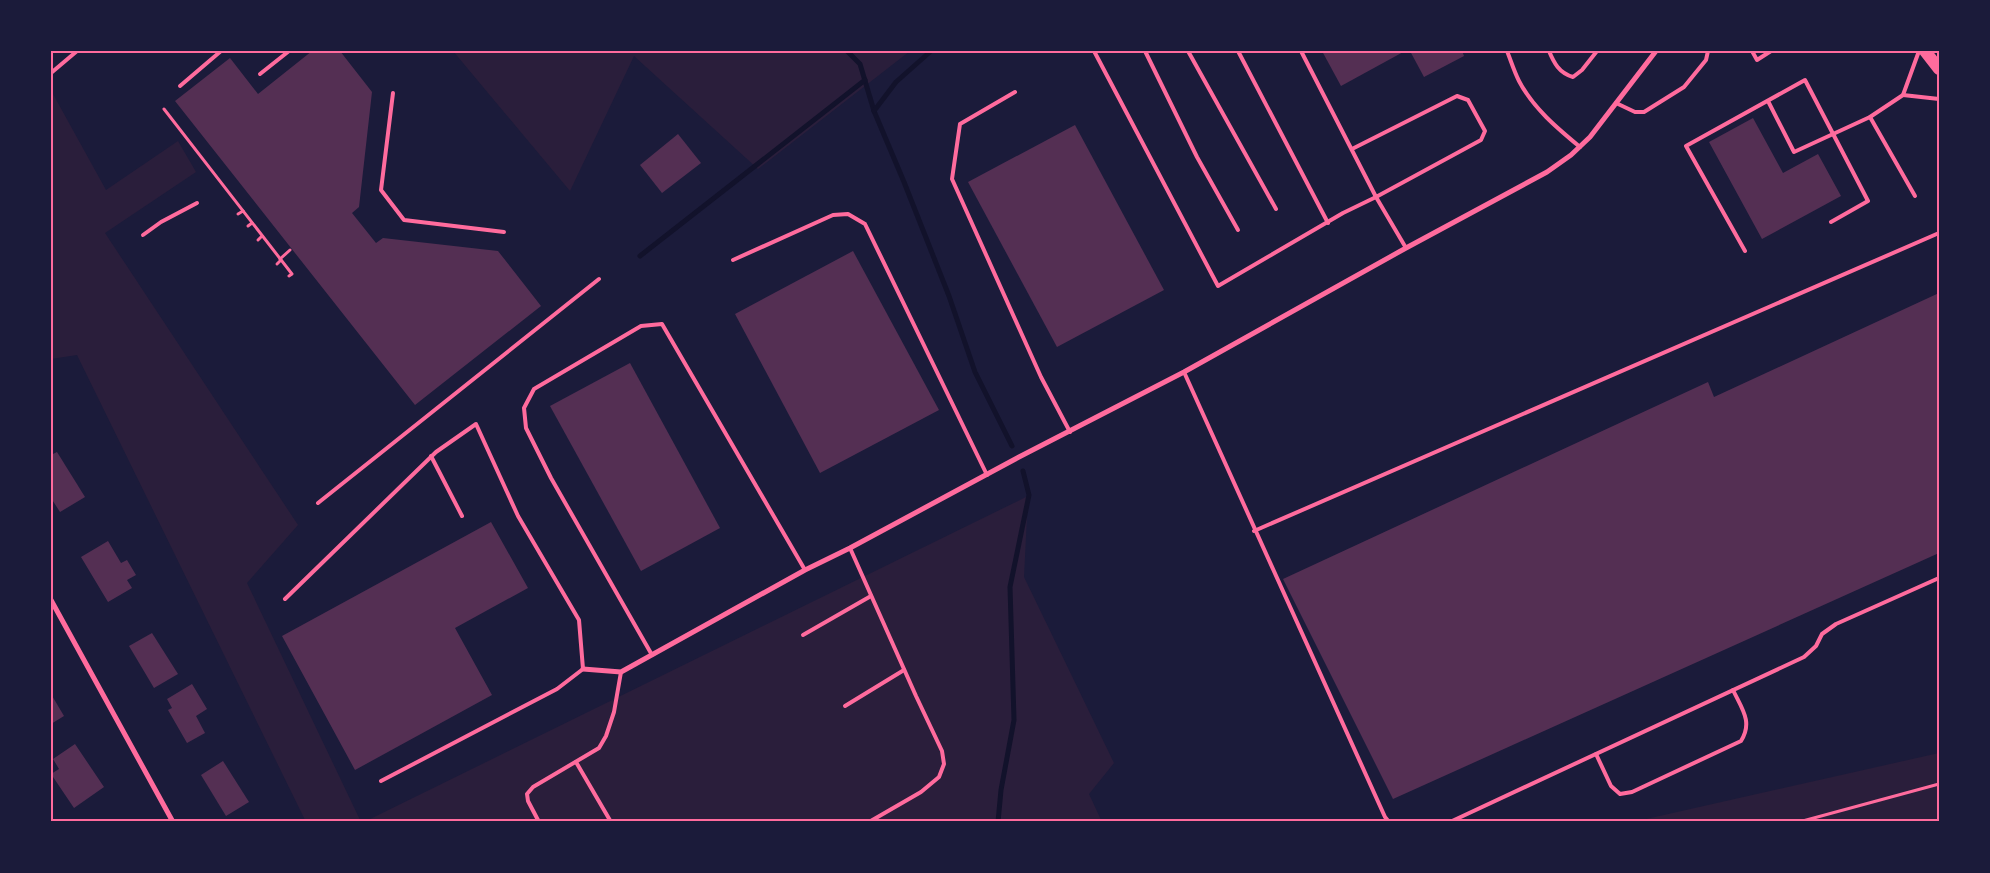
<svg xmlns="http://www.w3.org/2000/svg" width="1990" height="873" viewBox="0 0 1990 873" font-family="'Titillium Web',sans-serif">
	<rect width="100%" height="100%" fill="#1b1b3a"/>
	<g fill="#2a1e3b">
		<polygon points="453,51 910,51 758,169 634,56 570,191"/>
		<polygon points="53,94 106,190 178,141 196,172 105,233 298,525 247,583 361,822 306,822 77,355 51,359 51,96"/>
		<polygon points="1028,496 1024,577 1114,763 1089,794 1102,822 364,822"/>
		<polygon points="1939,753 1939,822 1633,822"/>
	</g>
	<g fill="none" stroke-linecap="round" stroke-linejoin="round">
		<g stroke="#12122b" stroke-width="5">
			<polyline points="847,51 860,64 874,111 904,182 949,296 975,372 1012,446"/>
			<polyline points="874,111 896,82 931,51"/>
			<polyline points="640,256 865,80"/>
			<polyline points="998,822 1001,790 1014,720 1010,587 1029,495 1023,471"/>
		</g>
	</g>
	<g fill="#542f53">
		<polygon points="312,51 340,51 372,92 359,207 352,213 376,243 383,238 498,251 541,306 415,405 175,101 230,58 258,94"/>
		<polygon points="1322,51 1405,51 1341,86"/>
		<polygon points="1410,51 1462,51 1464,56 1424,77"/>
		<polygon points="1753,118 1783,173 1818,154 1841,196 1762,239 1709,142"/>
		<polygon points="1075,125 1164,290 1057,347 968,182"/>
		<polygon points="678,134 701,163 662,193 640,165"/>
		<polygon points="853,251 939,410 820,473 735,314"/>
		<polygon points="1939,293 1939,553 1393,799 1283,579 1708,382 1714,397"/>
		<polygon points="630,363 720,528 641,571 550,406"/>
		<polygon points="57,452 85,497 60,512 51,498 51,455"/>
		<polygon points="491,522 528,588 455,628 492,695 355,770 282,636"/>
		<polygon points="108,541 121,563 127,560 136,575 127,580 132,588 108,602 81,557"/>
		<polygon points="152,633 178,674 154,688 129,646"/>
		<polygon points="192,684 207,709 196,716 205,733 187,743 168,710 172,708 167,699"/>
		<polygon points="51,694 64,716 51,724"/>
		<polygon points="75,744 104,787 74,808 51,774 59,769 53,759"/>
		<polygon points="223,761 249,802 226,816 201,775"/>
	</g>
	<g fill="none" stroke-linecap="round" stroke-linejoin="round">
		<g stroke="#ff6b9d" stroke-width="3">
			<polyline points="164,109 292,274 289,276"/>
			<polyline points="238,214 243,211"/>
			<polyline points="248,226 252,223"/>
			<polyline points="258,240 262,236"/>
			<polyline points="280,259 290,250"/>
			<polyline points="277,264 281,260"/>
			<polyline points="1799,822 1939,784"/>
		</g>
		<g stroke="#ff6b9d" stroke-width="4">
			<polyline points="1094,51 1218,286 1343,213 1376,197 1406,248"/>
			<polyline points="1145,51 1197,157 1238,230"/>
			<polyline points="1188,51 1276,209"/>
			<polyline points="1238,51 1328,223"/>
			<polyline points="1301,51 1376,197 1481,140 1485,131 1468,100 1457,96 1352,149"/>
			<path d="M1507,51c4,10 7,20 12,30 14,27 38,47 61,66"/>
			<path d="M1549,51c5,12 10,22 24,26l9,-7 15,-19"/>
			<polyline points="1752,51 1757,60 1771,51"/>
			<polyline points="51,73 77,51"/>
			<polyline points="260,74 289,51"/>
			<polyline points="180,86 221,51"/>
			<polyline points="1015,92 960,124 952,179 1041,377 1070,432"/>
			<polyline points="393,93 381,190 404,220 504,232"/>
			<polyline points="1903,95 1939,99"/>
			<polyline points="1768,101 1794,152 1870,117 1903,95 1919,51"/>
			<polyline points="1616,103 1635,112 1644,112 1684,87 1706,60 1708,51"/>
			<polyline points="1870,117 1915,196"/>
			<polyline points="143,235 161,222 197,203"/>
			<polyline points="1745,251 1686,146 1805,80 1868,201 1831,222"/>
			<polyline points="733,260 833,215 848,214 865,224 987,475"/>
			<polyline points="1184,372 1385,817 1389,822"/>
			<polyline points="431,456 462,516"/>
			<polyline points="318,503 599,279"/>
			<polyline points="1254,531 1939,233"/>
			<polyline points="850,548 916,696 942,751 944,764 939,777 921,792 869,822"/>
			<polyline points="285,599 436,452 476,424 518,516 579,620 583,669 557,689 381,781"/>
			<polyline points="803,635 871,596"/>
			<polyline points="652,655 551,478 526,428 524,408 534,389 641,326 662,324 805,570"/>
			<polyline points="845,706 904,670"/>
			<path d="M1596,754l15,32 9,8 12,-2 109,-51c12,-19 1,-32 -8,-51"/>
			<polyline points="576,762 611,822"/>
			<polyline points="539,822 528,801 527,794 533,787 599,748 606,736 614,712 621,672"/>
			<polyline points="1450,822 1804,657 1816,646 1822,634 1836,624 1939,578"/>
		</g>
		<g stroke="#ff6b9d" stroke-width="5">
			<polyline points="51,600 173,822"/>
			<polyline points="583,669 621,672 805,570 850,548 1019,457 1184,372 1406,248 1547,172 1571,155 1590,137 1656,51"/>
		</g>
		<polyline stroke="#ff6b9d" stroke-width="12" points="1925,51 1939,69"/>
	</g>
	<rect width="1990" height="873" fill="none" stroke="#1b1b3a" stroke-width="105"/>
	<rect x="52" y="52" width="1886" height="768" fill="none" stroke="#ff6b9d" stroke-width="2"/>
</svg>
